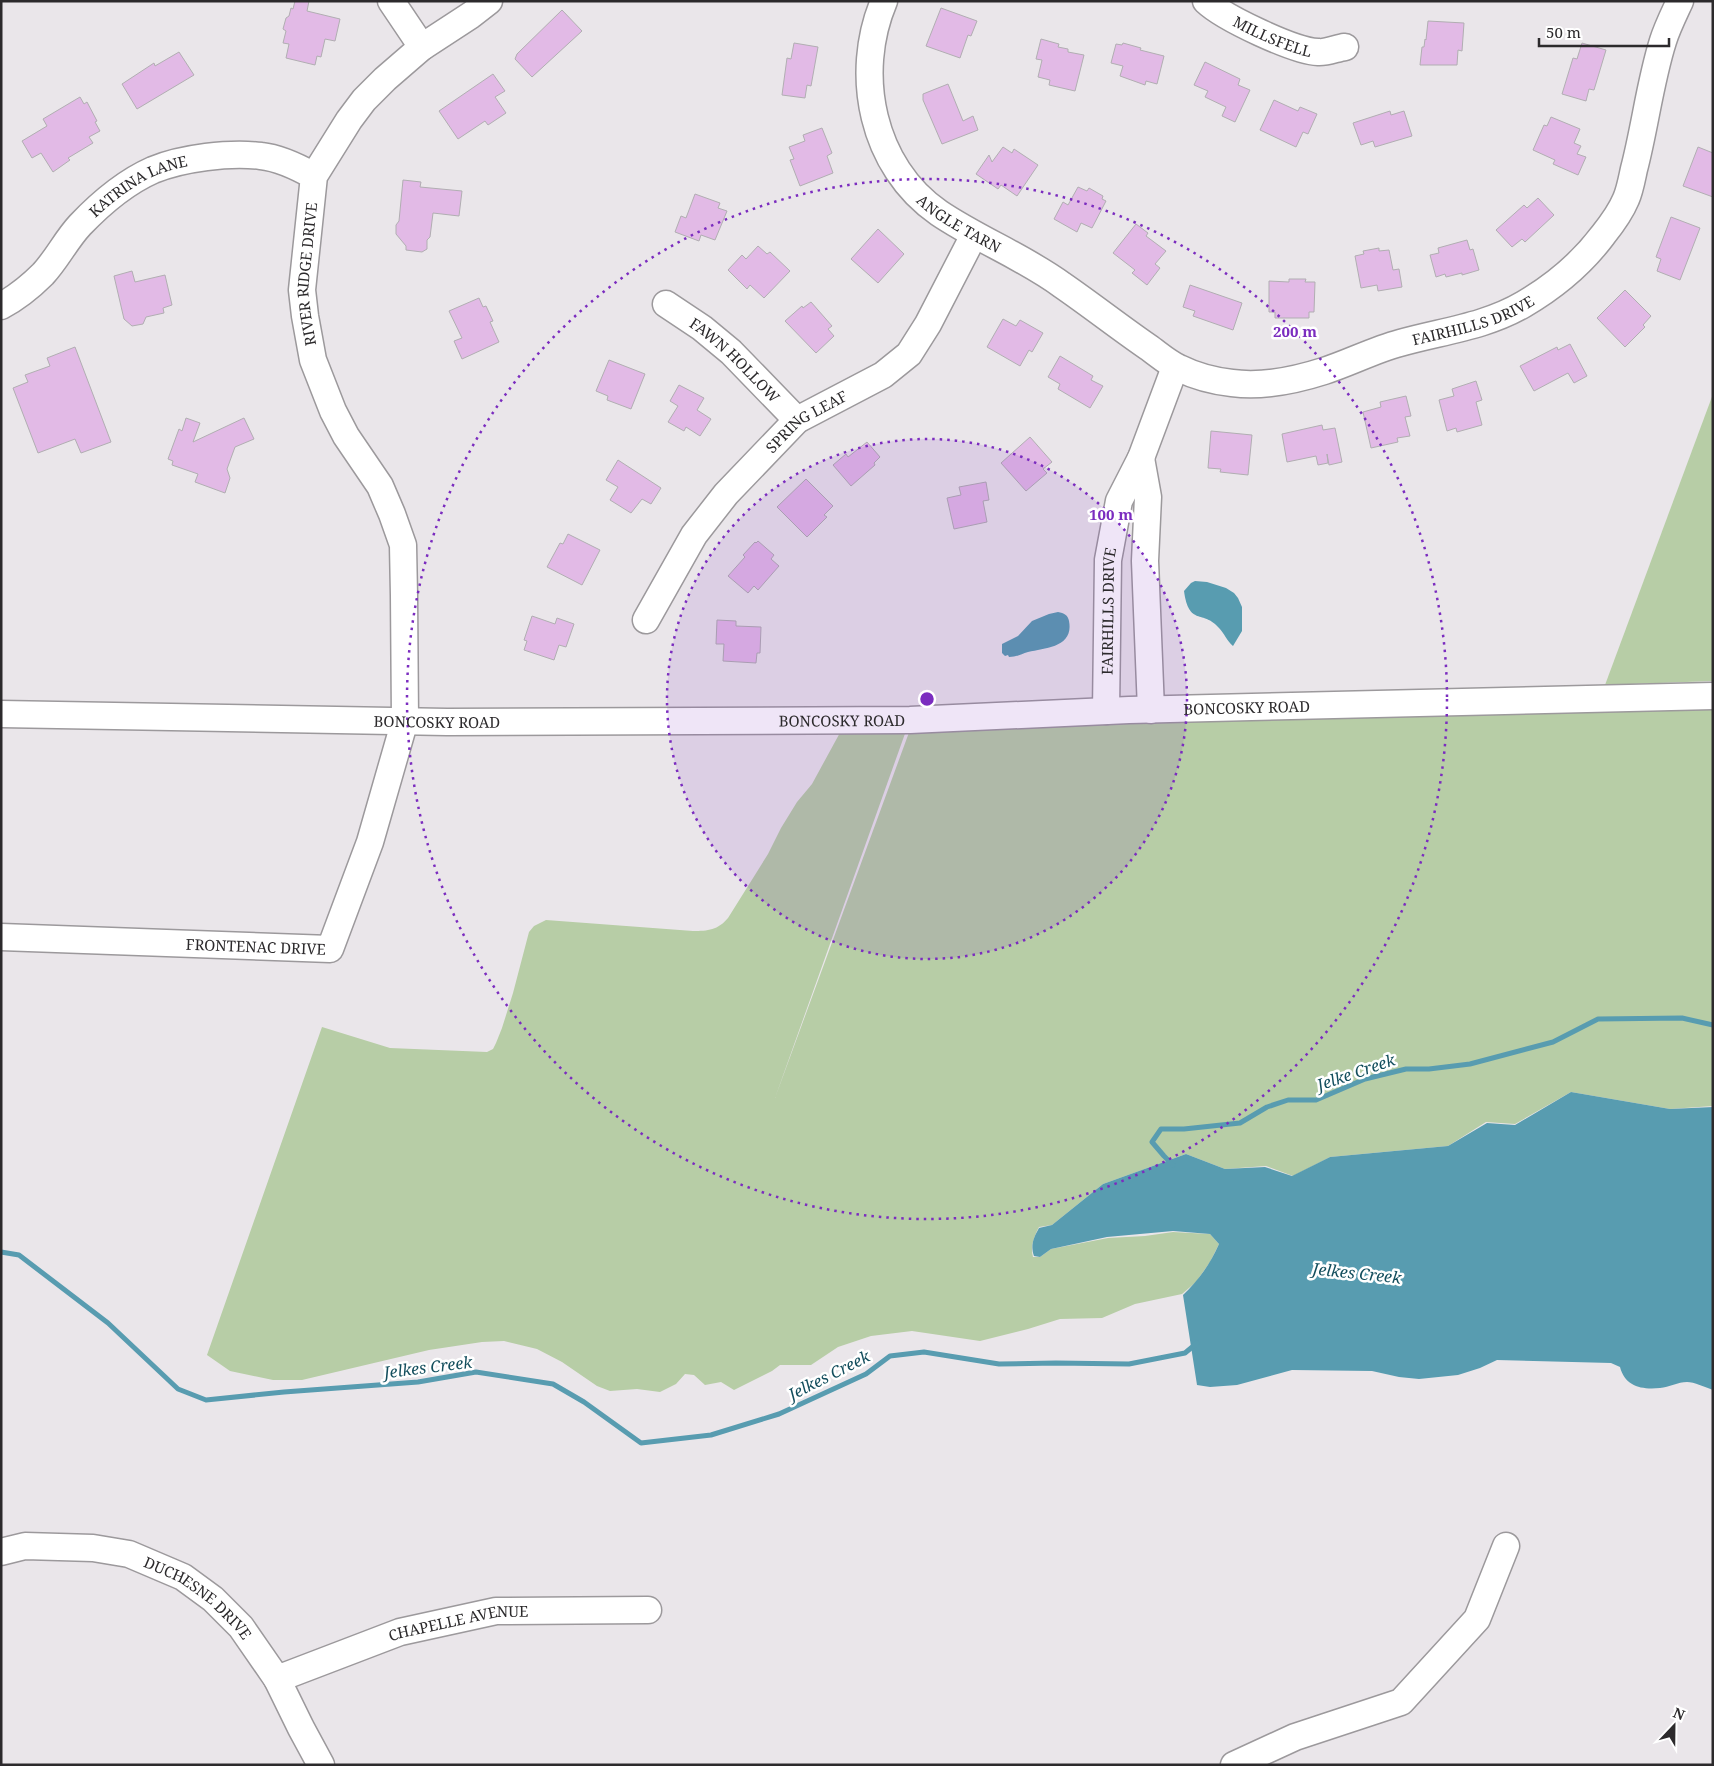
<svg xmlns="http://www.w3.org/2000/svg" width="1714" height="1766" viewBox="0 0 1714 1766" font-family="'Noto Serif',serif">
	<rect width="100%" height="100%" fill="#eae6ea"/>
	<g fill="#b7cda6">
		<polygon points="1713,394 1713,681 1605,685"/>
		<path d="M1713,705v401l-43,3 -99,-17 -56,32 -29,-2 -38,24 -118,11 -37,19 -27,-10 -41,3 -39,-15 -83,30 -51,41 -13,2c-5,10 -9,19 -6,30h7l11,-8 57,-11 37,-2 28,-4 37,2 9,10 -9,18 -14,20 -14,12 -47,10 -33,14 -42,1 -32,10 -48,12 -68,-10 -41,5 -33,11 -27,18h-31l-8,6 -38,19 -13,-8 -16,3 -11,-10 -9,-1 -9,10 -16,8 -23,-3 -27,2 -13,-5 -35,-24 -25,-13 -33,-8 -22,1 -53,8 -127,30h-29l-43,-9 -23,-16 115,-328 68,21 97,4 6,-3 3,-6 6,-15 11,-35 16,-61 5,-6 12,-6 147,11c15,0 25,-1 35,-13l40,-64 13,-26 16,-26 15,-18 30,-55 65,-1 -132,370 136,-371z"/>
	</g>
	<g fill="#589cb0">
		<path d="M1195,581l12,1 19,6 8,5 4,5 4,9v24l-9,15c-6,-5 -9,-13 -14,-18 -16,-19 -30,-1 -35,-37l7,-8z"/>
		<path d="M1058,612c6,1 10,3 11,9 5,26 -23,27 -41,31 -7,2 -11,5 -19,5l-1,-2 -3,1 -3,-3v-9l16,-8 14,-15 17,-7z"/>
		<path d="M1571,1092l99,17 43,-2v283c-8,-3 -19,-8 -26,-8 -9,0 -18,5 -27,6 -19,2 -35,-2 -40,-21l-9,-4 -114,-3 -17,8 -22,7 -39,4 -20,-2 -27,-6 -80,-1 -55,15 -27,2 -13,-2 -14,-90c16,-15 27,-31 36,-51l-9,-10 -37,-3 -66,6 -56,12 -11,8 -6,-1c-4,-11 0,-19 5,-28l13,-3 51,-41 83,-30 39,15 40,-2 27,9 38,-19 118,-11 39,-23 28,2z"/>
	</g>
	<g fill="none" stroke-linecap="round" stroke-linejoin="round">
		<g stroke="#589cb0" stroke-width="5">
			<polyline points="1173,1165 1164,1156 1152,1142 1161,1129 1184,1129 1240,1123 1267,1107 1288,1100 1316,1100 1365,1079 1406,1069 1429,1069 1470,1064 1553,1042 1598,1019 1682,1018 1713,1025"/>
			<polyline points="1,1252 19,1255 108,1323 178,1389 206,1400 284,1392 418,1382 476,1372 553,1384 584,1402 641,1443 711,1435 779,1414 866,1374 890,1356 924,1352 999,1364 1056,1363 1129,1364 1185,1353 1197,1343"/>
		</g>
	</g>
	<g fill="#e2bae6" stroke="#b1aeb2">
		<polygon points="295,1 309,1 307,11 340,19 335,41 325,39 321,57 317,56 315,65 286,58 289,44 283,43 286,31 283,29 286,18 289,16 291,8 293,9"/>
		<polygon points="941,8 977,21 971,36 968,35 960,58 926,46"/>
		<polygon points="562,10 582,31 532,77 515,59 517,54"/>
		<polygon points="1428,21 1464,23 1462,51 1458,50 1457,65 1420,65 1422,47 1424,47 1425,39 1426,40"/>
		<polygon points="1041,39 1059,44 1058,47 1068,49 1068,52 1084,55 1075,91 1049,85 1050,80 1038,77 1042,60 1036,59"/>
		<polygon points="794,43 818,47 811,86 807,85 805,98 782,95 787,58 791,59"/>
		<polygon points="1123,43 1141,48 1140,50 1164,56 1157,84 1146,81 1145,85 1120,76 1123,66 1111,63 1116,44 1122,45"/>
		<polygon points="1582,43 1606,50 1594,90 1589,89 1586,101 1562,94 1573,58 1577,59"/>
		<polygon points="179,52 194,75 137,109 122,84 154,63 155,66"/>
		<polygon points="1205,62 1240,79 1238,85 1250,90 1235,122 1222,116 1226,107 1205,97 1208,91 1194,85"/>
		<polygon points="493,74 505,91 495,97 506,113 488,125 485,121 458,139 439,111"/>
		<polygon points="948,84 963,121 973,116 978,130 942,144 923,100 923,94"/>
		<polygon points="80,97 84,104 87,102 97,121 95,122 100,131 89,137 93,143 68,158 70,160 53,172 41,153 32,158 22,141 47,126 43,119"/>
		<polygon points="1274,100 1298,111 1300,107 1317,114 1308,134 1303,132 1296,147 1260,130"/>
		<polygon points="1390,111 1391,115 1404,111 1412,136 1375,147 1373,141 1361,145 1353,123"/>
		<polygon points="1551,117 1580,129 1574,143 1581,146 1577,154 1586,157 1578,175 1553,164 1555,160 1533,150 1544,125 1547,126"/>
		<polygon points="822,128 832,153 827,156 833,173 800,186 790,160 794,159 789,147 805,141 803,135"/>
		<polygon points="1003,147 1012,153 1014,149 1038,165 1017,196 1001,185 998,189 976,174 989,155 992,162"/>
		<polygon points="1698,147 1713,153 1713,197 1683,186"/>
		<polygon points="403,180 421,182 420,187 462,191 459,216 433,213 430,237 427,240 427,249 422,252 406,250 406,246 396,234 396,225 399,221"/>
		<polygon points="1078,187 1087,191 1089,188 1103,196 1102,199 1106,201 1092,228 1081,223 1077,232 1054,219 1063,202 1068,205"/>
		<polygon points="695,194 720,203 718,208 727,211 715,240 701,235 699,241 675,232 681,216 686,218"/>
		<polygon points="1538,198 1554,215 1525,242 1522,239 1512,247 1496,230 1524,205 1527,208"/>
		<polygon points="1671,217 1700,228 1680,280 1657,271 1661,259 1656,257"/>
		<polygon points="1136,224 1148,233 1146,236 1166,251 1155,264 1160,268 1147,285 1132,273 1135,270 1113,253"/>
		<polygon points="878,229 904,254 878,283 851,259"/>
		<polygon points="1467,240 1470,250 1473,249 1479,270 1462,275 1462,273 1446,277 1445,274 1436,277 1430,255 1439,253 1438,248"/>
		<polygon points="758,246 767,254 770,252 790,271 764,298 750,285 747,289 728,270 742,255 746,259"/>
		<polygon points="1379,248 1379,251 1389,250 1393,270 1399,269 1402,287 1378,291 1377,285 1361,288 1355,256 1364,254 1363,251"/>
		<polygon points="132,271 135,282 165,275 172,305 163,308 164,313 146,317 143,324 132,326 124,319 114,276"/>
		<polygon points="1289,279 1306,279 1305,282 1315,282 1314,312 1309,312 1309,318 1275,318 1275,312 1269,312 1269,281 1289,282"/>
		<polygon points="1190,285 1242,303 1233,330 1193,316 1195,311 1183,307"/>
		<polygon points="1625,290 1651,316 1643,325 1645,327 1625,347 1597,318"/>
		<polygon points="479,298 483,307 486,306 493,321 490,322 499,342 462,359 454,341 462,338 449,311"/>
		<polygon points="811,302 832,326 828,329 834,336 816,353 785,321 802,306 803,308"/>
		<polygon points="1003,319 1016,326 1020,320 1043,333 1032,352 1029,350 1020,366 987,347"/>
		<polygon points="1570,344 1587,376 1574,383 1568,373 1534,391 1520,366 1557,347 1558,350"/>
		<polygon points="75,347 111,442 81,453 75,439 38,453 13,388 28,382 25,375 50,366 47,358"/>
		<polygon points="1060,356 1093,376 1091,380 1103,386 1090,408 1058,389 1060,384 1048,377"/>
		<polygon points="609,360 645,374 631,409 607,400 608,396 596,391"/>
		<polygon points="1476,381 1482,400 1476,402 1482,425 1457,432 1456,428 1447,431 1439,400 1454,396 1452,389"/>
		<polygon points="679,385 704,398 697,410 711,419 700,436 686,427 684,431 668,422 678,406 670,401"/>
		<polygon points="1406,396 1411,416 1405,417 1410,436 1397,438 1398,442 1371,448 1363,412 1381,407 1380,402"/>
		<polygon points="186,418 200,423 193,442 244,418 254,439 235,447 227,469 230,478 225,493 195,482 198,474 172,465 173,461 168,459 179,429 182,431"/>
		<polygon points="1322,425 1323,430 1335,428 1342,462 1329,465 1327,454 1328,463 1318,465 1316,456 1287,462 1282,434"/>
		<polygon points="1211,431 1252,435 1248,475 1220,472 1221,469 1208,468"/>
		<polygon points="1030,437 1052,462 1043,469 1047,473 1026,491 1001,463"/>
		<polygon points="867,442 880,457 874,463 875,465 851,486 833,465 846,454 848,457"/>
		<polygon points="618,460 661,488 651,504 642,499 631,513 610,500 618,487 606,480"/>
		<polygon points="806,479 833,506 824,515 827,517 807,537 777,507"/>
		<polygon points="986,482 989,500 983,501 987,522 954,529 947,498 961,495 959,487"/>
		<polygon points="568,534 600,550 582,585 547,567 560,543 563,544"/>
		<polygon points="758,541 774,555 771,559 779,566 758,590 754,586 748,593 728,576 745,557 743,555 755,542 756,543"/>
		<polygon points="532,616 555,624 557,618 574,624 566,647 559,645 554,660 524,650 527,641 524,640"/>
		<polygon points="717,620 736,621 736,626 761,627 760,653 757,653 756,663 723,661 724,644 716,644"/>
	</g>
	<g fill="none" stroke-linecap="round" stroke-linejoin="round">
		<defs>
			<g id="minor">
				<polyline points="391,1 422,47"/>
				<path id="s1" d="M884,1c-31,73 -12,166 55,212 40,27 85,44 123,72 29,20 57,42 86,62 10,7 20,16 31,21 16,8 35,13 53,15 30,4 64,-3 92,-12 25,-8 50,-21 76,-28 42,-12 85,-16 124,-39 29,-17 58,-41 79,-69 8,-10 18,-24 23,-36 4,-9 6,-21 8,-30 11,-42 16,-87 29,-128 4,-13 11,-27 17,-40"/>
				<path id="s2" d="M1206,1c18,17 88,50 112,51 8,1 19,-4 27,-5"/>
				<path id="s3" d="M666,304l36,24 29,24 66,68"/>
				<path id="s4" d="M1,306c15,-8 30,-20 42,-32 14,-15 23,-34 37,-49 20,-21 46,-43 73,-55 29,-12 77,-18 108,-14 19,2 37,11 53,20"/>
				<polyline points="1141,458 1148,497 1145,561 1151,710"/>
				<path id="s5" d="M646,620l48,-85 32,-41 71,-74 86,-45 26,-21 19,-30 46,-89"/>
				<path id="s6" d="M1106,711l2,-151 11,-59 22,-43 34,-91"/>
				<path id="s7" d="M1,714l446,8 463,-2 219,-10 584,-14"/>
				<path id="s8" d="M1,937l329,12 40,-107 35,-122 -1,-124 -1,-51 -11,-31 -12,-28 -34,-50 -13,-25 -20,-51 -8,-44 -3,-26 12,-114 35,-56 15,-20 21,-21 37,-32 49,-32 18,-14"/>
				<path id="s9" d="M1,1552l24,-6 68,2 36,6 54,23 30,22 28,28 36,52 24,49 20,37"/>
				<path id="s10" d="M277,1679l123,-47 96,-21 152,-1"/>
				<polyline points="1234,1765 1295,1737 1401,1702 1477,1619 1506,1546"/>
			</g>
		</defs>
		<use href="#minor" stroke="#9c999c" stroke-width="29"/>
		<use href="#minor" stroke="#fff" stroke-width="26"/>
	</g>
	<circle cx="927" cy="699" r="260" fill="#7b2cbf" fill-opacity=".12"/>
	<g fill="none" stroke="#7b2cbf" stroke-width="2.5" stroke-dasharray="2.5 5">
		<circle cx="927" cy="699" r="260"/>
		<circle cx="927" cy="699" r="520"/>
	</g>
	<g text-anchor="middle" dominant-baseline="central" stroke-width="5" stroke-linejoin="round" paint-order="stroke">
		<g font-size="15" fill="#2c2a2c" stroke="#fff">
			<text stroke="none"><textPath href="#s2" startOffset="76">MILLSFELL</textPath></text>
			<text stroke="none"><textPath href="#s4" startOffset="186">KATRINA LANE</textPath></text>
			<text stroke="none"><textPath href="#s1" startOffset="259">ANGLE TARN</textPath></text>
			<text stroke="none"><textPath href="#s8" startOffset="1039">RIVER RIDGE DRIVE</textPath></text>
			<text stroke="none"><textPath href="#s1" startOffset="829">FAIRHILLS DRIVE</textPath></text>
			<text stroke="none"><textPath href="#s3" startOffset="89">FAWN HOLLOW</textPath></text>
			<text stroke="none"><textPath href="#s5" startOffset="259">SPRING LEAF</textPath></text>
			<text stroke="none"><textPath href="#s6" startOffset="100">FAIRHILLS DRIVE</textPath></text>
			<text stroke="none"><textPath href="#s7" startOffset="1246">BONCOSKY ROAD</textPath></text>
			<text stroke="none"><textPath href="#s7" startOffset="841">BONCOSKY ROAD</textPath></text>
			<text stroke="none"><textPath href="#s7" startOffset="436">BONCOSKY ROAD</textPath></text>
			<text stroke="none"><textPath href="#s8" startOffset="255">FRONTENAC DRIVE</textPath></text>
			<text stroke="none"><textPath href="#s9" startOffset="212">DUCHESNE DRIVE</textPath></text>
			<text stroke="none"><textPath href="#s10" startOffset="191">CHAPELLE AVENUE</textPath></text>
		</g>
		<g font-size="16" font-style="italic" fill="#134e5d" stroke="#fff">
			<text transform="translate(1356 1072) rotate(-19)">Jelke Creek</text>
			<text transform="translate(1357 1273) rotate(6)">Jelkes Creek</text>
			<text transform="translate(428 1367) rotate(-7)">Jelkes Creek</text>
			<text transform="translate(829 1375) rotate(-27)">Jelkes Creek</text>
		</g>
	</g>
	<circle cx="927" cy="699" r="8" fill="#7b2cbf" stroke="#fff" stroke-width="2.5"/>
	<g font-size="15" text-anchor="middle" font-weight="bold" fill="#7b2cbf" stroke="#fff" stroke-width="5" stroke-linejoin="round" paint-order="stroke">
		<text x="1295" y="337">200 m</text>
		<text x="1111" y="520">100 m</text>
	</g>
	<rect width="1714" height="1766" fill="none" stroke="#2c2a2c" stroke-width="5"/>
	<g transform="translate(1674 1726) rotate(22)" stroke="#ffffff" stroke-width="4" paint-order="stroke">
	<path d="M0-4L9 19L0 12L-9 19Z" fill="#2c2a2c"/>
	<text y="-8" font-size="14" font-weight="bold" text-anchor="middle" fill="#2c2a2c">N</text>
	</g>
	<path d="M1539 38v8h130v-8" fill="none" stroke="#2c2a2c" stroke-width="2.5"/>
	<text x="1546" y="38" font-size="15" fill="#2c2a2c" stroke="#ffffff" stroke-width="4" paint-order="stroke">50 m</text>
</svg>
